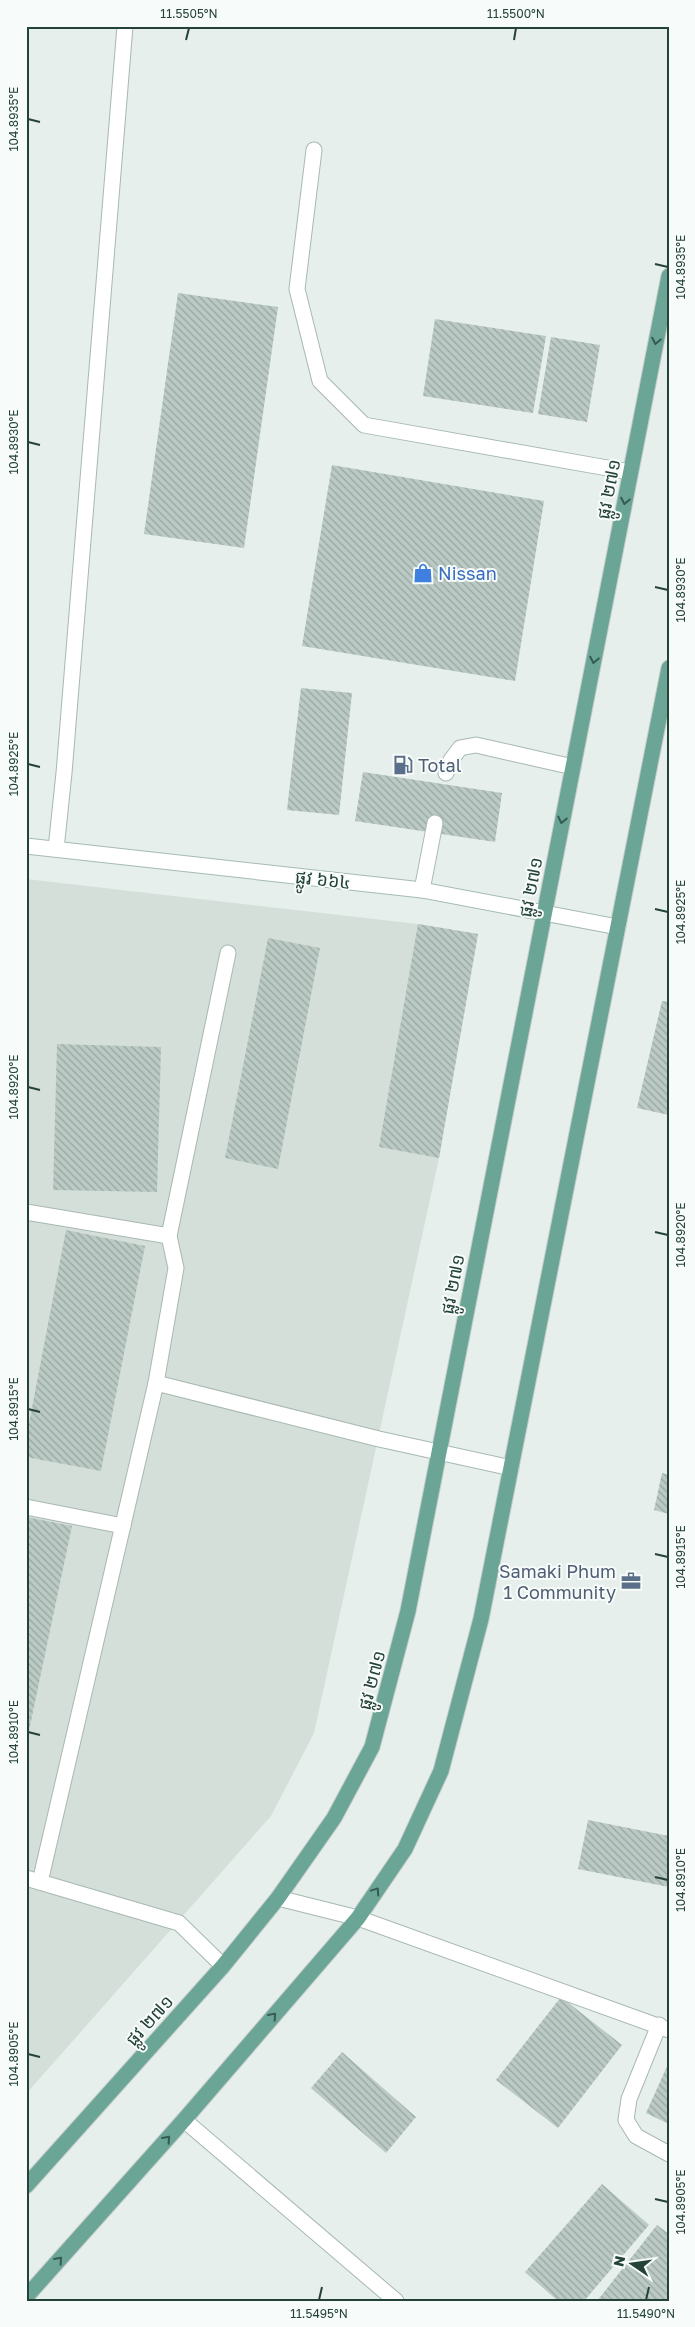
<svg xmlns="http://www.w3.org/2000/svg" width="695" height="2327" viewBox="0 0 695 2327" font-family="'Golos Text','Noto Sans Khmer',sans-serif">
	<defs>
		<pattern id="building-back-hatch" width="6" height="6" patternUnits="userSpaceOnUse" patternTransform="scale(1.25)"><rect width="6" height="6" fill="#bbcac4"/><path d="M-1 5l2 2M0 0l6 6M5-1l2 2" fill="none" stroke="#98a6a0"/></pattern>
	</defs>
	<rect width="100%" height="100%" fill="#e6efeb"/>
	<polygon fill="#d4dfda" points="26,879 418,924 478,934 439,1158 314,1733 271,1816 26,2094"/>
	<g fill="url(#building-back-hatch)">
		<polygon points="178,293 278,307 244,548 144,534"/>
		<polygon points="435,319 546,336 533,413 423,396"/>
		<polygon points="551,337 600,345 587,422 538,414"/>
		<polygon points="332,465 544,501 515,681 302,646"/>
		<polygon points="301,688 352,693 339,815 287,810"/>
		<polygon points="363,772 502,793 495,842 355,821"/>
		<polygon points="418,924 478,934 439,1158 379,1147"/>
		<polygon points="268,938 320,948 278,1169 225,1158"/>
		<polygon points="662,1001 669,1002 669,1115 637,1108"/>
		<polygon points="57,1044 161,1047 157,1192 53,1190"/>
		<polygon points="66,1230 145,1246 101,1471 26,1457 26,1439"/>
		<polygon points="662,1473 669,1475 669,1514 654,1510"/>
		<polygon points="26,1517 72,1526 27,1740 26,1740"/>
		<polygon points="588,1820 669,1836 669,1887 578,1869"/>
		<polygon points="561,1997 622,2045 558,2128 496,2080"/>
		<polygon points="342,2052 416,2117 386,2153 311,2088"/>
		<polygon points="669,2062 669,2124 646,2113"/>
		<polygon points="602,2184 649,2225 584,2301 558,2301 525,2272"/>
		<polygon points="657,2225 669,2234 669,2301 597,2301"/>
	</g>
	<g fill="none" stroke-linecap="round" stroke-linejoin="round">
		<defs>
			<g id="lane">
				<polyline points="314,150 297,289 320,381 364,425 630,472"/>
				<polyline points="446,773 451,760 460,748 476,745 573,767"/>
				<polyline points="56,849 64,773 125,26"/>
				<polyline points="422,890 435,823"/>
				<polyline points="26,1212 169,1236 176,1268 156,1383 40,1882"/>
				<polyline points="169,1236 228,953"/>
				<polyline points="156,1383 379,1439 511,1468"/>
				<polyline points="26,1507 123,1526"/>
				<polyline points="26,1878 179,1923 223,1966"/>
				<polyline points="278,1898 358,1918 669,2030"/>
				<polyline points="659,2025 629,2099 626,2120 636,2136 669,2154"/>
				<polyline points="184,2120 396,2301"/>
			</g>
			<polyline id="secondary" points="26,846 422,890 618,927"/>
			<g id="primary">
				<polyline points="26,2186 223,1966 278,1898 334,1818 372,1747 408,1611 669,276"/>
				<polyline points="26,2297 184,2120 358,1918 405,1849 441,1771 481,1619 669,668"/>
			</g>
		</defs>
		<use href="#lane" stroke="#a8b8b2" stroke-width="17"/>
		<use href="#secondary" stroke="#a4bbb3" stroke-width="17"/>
		<use href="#primary" stroke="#c2cac8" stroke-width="17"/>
		<use href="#lane" stroke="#fff" stroke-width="15"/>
		<use href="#secondary" stroke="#fff" stroke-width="15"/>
		<use href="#primary" stroke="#6aa596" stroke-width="15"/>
	</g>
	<defs><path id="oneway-chevron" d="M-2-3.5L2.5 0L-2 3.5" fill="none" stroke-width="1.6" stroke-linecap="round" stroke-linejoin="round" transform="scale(1.25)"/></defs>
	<g stroke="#365b51">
		<use href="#oneway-chevron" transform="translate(656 341) rotate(101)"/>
		<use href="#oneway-chevron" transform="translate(625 501) rotate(101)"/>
		<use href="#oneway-chevron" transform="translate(594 660) rotate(101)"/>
		<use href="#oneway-chevron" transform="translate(562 820) rotate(102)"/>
		<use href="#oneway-chevron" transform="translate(376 1891) rotate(-56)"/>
		<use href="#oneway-chevron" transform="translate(273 2016) rotate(-49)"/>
		<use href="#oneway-chevron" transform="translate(167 2139) rotate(-48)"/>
		<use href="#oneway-chevron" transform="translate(59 2260) rotate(-48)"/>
	</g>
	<path fill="none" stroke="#24423a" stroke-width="2" d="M186,40l3,-12M514,40l2,-12M28,119l12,3M655,264l13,3M28,442l12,3M655,587l13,3M28,764l12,3M655,909l13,3M28,1087l12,3M655,1232l13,3M28,1409l12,3M655,1554l13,3M28,1732l12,3M655,1877l13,3M28,2054l12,3M655,2199l13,3M319,2300l3,-13M646,2300l3,-13"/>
	<defs>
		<symbol id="shop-bare" viewBox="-9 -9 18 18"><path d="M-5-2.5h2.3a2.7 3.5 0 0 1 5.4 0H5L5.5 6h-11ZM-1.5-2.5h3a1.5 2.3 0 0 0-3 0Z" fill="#3f7fe0" stroke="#f7fbf9" stroke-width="2.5" paint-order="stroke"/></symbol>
		<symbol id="fuel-bare" viewBox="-9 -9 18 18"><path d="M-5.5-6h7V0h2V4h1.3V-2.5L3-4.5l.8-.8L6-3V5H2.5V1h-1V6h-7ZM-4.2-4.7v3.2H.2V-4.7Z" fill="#5c6f8a" stroke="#f7fbf9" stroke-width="2.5" paint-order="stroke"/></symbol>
		<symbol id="office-bare" viewBox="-9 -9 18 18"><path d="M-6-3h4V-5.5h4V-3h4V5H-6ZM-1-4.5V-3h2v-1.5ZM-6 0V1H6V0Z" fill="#5c6f8a" stroke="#f7fbf9" stroke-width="2.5" paint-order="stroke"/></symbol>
	</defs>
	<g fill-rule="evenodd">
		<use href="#shop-bare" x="409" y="559" width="28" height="28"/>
		<use href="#fuel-bare" x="389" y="751" width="28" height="28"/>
		<use href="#office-bare" x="617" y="1567" width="28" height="28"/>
	</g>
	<g text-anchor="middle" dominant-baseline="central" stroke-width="4" stroke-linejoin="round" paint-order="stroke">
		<g font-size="18" fill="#24423a" stroke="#f7fbf9">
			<text transform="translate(608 489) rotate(-79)">ផ្លូវ ២៧១</text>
			<text transform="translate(323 879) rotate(6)">ផ្លូវ ៦៦៤</text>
			<text transform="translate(530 887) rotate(-79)">ផ្លូវ ២៧១</text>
			<text transform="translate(452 1284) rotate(-79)">ផ្លូវ ២៧១</text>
			<text transform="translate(371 1680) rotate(-75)">ផ្លូវ ២៧១</text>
			<text transform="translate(149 2020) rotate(-48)">ផ្លូវ ២៧១</text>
		</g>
		<g font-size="18" fill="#366cbe" stroke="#f7fbf9" text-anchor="start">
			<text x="438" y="573">Nissan</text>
		</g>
		<g font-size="18" fill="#4e5e75" stroke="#f7fbf9" text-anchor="start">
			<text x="418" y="765">Total</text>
			<text x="616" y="1571" text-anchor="end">Samaki Phum<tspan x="616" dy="21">1 Community</tspan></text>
		</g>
	</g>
	<rect width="695" height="2327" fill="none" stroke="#f7fbf9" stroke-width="55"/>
	<g transform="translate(632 2264) rotate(283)" stroke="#f7fbf9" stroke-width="4" paint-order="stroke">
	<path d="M0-4L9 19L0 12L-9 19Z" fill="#24423a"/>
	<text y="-8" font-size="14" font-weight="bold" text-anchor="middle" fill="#24423a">N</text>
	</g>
	<rect x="28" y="28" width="640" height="2272" fill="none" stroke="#24423a" stroke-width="2"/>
	<g font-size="12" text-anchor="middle" fill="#24423a">
		<text x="189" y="18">11.5505°N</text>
		<text x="516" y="18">11.5500°N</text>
		<text transform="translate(14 119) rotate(-90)" y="4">104.8935°E</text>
		<text transform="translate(681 267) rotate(-90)" y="4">104.8935°E</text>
		<text transform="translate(14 442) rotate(-90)" y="4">104.8930°E</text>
		<text transform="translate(681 590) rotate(-90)" y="4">104.8930°E</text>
		<text transform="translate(14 764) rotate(-90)" y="4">104.8925°E</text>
		<text transform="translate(681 912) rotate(-90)" y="4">104.8925°E</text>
		<text transform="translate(14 1087) rotate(-90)" y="4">104.8920°E</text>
		<text transform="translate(681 1235) rotate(-90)" y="4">104.8920°E</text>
		<text transform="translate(14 1409) rotate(-90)" y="4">104.8915°E</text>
		<text transform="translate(681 1557) rotate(-90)" y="4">104.8915°E</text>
		<text transform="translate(14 1732) rotate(-90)" y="4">104.8910°E</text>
		<text transform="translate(681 1880) rotate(-90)" y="4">104.8910°E</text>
		<text transform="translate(14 2054) rotate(-90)" y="4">104.8905°E</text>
		<text transform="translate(681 2202) rotate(-90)" y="4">104.8905°E</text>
		<text x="319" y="2318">11.5495°N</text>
		<text x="646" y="2318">11.5490°N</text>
	</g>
</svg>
